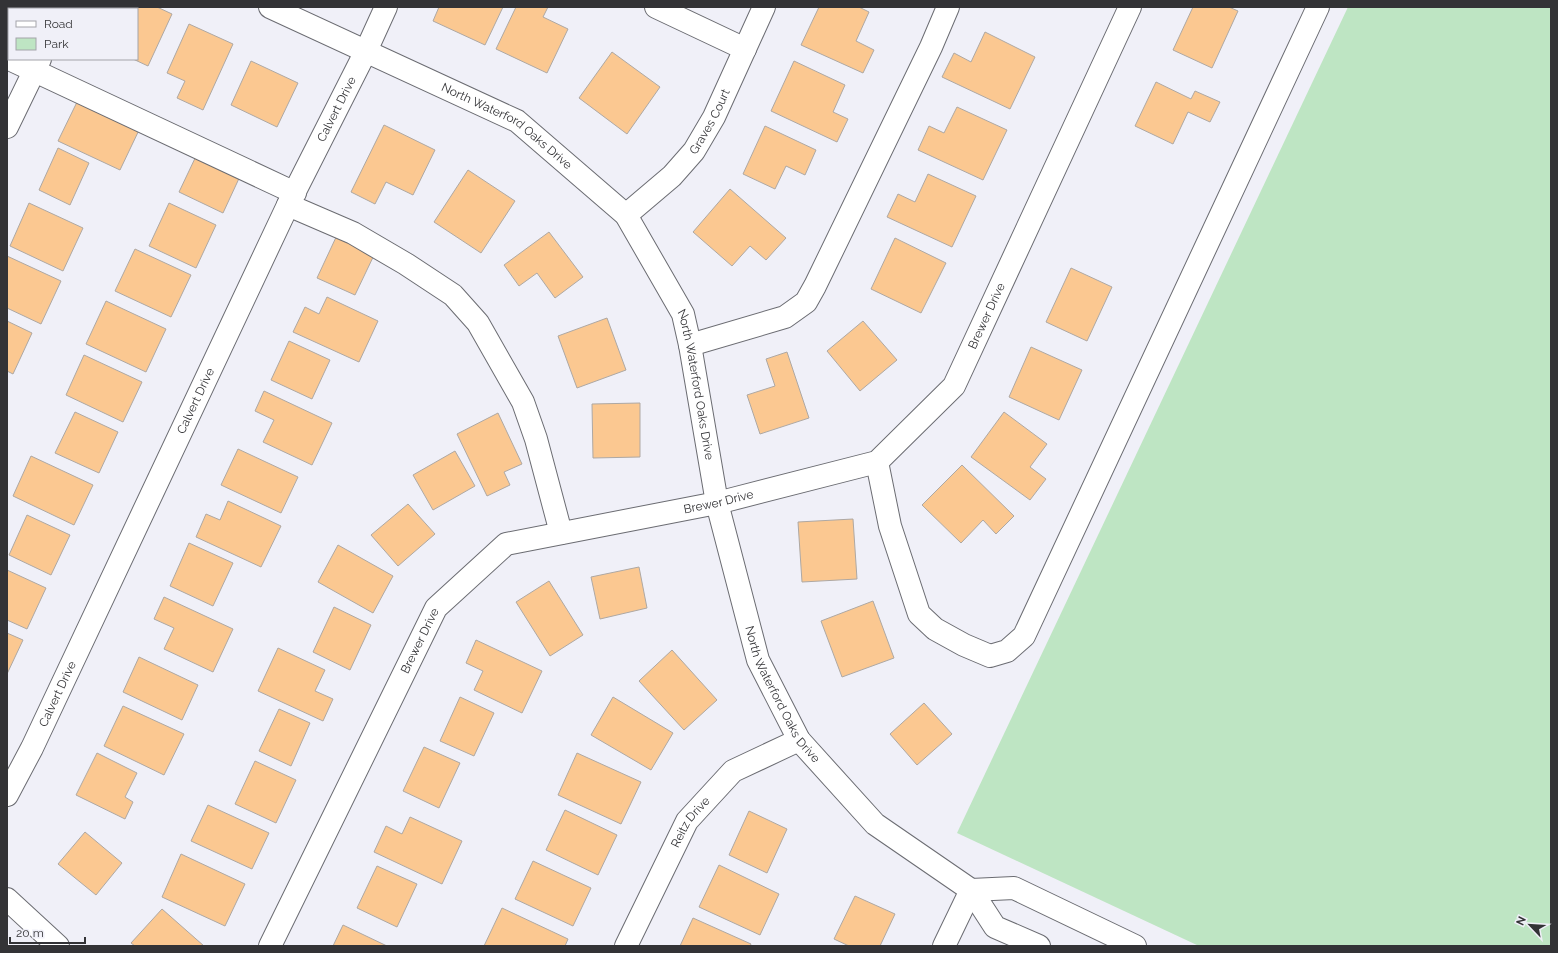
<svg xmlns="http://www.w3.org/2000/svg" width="1558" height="953" viewBox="0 0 1558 953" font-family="Raleway,sans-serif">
	<rect width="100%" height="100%" fill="#f0f0f8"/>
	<polygon fill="#bee5c3" points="1348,7 1551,7 1551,946 1199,946 957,833"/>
	<g fill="#fbc891" stroke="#aea8a3">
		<polygon points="116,7 157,7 172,14 148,66 133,59 137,59 137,9 115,9"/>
		<polygon points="439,7 503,7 485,45 433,21"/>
		<polygon points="516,7 548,7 543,17 568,29 547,73 496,49"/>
		<polygon points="819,7 859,7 869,12 856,41 874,50 863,73 801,45"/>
		<polygon points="1193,7 1229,7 1238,11 1212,68 1173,50"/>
		<polygon points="189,24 233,44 203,110 177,98 185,81 167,73"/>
		<polygon points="985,32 1035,57 1010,109 942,77 954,53 971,62"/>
		<polygon points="612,52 660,87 627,134 579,98"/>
		<polygon points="251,61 298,83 277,127 231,105"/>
		<polygon points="794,61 845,85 833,112 848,119 837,142 771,111"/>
		<polygon points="1156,82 1191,99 1195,91 1220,102 1210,122 1188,112 1173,144 1135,126"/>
		<polygon points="78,100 140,128 120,170 58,141"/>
		<polygon points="957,107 1007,130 983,180 918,150 929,126 944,133"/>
		<polygon points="384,125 435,150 413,195 386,182 375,204 351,192"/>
		<polygon points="765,126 816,150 805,175 786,166 775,189 743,174"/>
		<polygon points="58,148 89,163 70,205 39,190"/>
		<polygon points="198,152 242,172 223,213 179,192"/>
		<polygon points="468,170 515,201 481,253 434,222"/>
		<polygon points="928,174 976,196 952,247 887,217 898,194 915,202"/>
		<polygon points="730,189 786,238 766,260 750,246 732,266 693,232"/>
		<polygon points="29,203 83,228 63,271 10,246"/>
		<polygon points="169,203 216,225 196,268 149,246"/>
		<polygon points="549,232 583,277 555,298 537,273 519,286 504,265"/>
		<polygon points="338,233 376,251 355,295 317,278"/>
		<polygon points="895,238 946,263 921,313 871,289"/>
		<polygon points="135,249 191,275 171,317 115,291"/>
		<polygon points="7,256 61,281 41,324 7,308"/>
		<polygon points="1071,268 1112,287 1087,341 1046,322"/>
		<polygon points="327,297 378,321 359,362 293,332 305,307 319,314"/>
		<polygon points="106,301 166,329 146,372 86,344"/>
		<polygon points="607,318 626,370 577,388 558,336"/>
		<polygon points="7,321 32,333 13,374 7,371"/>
		<polygon points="863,321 897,360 860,391 827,351"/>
		<polygon points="289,341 330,360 312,399 271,380"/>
		<polygon points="1031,347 1082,370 1059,420 1009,397"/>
		<polygon points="787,352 809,418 760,434 747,395 775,386 766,359"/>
		<polygon points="84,355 142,382 123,422 66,395"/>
		<polygon points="264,391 332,423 312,465 263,442 274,420 255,411"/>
		<polygon points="640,403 640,457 593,458 592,404"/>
		<polygon points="75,412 118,432 99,473 55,453"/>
		<polygon points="1004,412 1047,444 1030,467 1046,479 1030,500 971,457"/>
		<polygon points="498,413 522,464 504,472 510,485 487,496 457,434"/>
		<polygon points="238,449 298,477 281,513 221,485"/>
		<polygon points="455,451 475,486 433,510 413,475"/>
		<polygon points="31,456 93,485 74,525 13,496"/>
		<polygon points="962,465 1014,516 996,534 983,520 961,543 922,505"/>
		<polygon points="228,501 281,526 261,567 196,537 206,514 220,520"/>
		<polygon points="408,504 435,534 398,566 371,535"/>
		<polygon points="27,515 70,535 51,575 9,555"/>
		<polygon points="853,519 857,579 802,582 798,522"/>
		<polygon points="189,543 233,563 213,606 170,586"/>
		<polygon points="338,545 393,576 373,613 318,582"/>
		<polygon points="639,567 647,608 600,619 591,577"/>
		<polygon points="7,570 46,588 27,629 7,620"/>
		<polygon points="549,581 583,635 550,656 516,602"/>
		<polygon points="164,597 233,629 213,672 164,649 174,628 154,619"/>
		<polygon points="873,601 894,658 842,677 821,621"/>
		<polygon points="334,607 371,625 350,670 313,652"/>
		<polygon points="7,633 23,640 7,674"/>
		<polygon points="476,640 542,671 522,713 474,690 483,671 466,663"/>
		<polygon points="278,648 325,670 315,691 333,699 323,721 258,691"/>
		<polygon points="672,650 717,700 684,730 639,681"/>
		<polygon points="139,657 198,685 182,720 123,692"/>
		<polygon points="460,697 494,713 474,756 440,741"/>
		<polygon points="613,697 673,733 651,770 591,735"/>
		<polygon points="924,703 952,734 917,765 890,734"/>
		<polygon points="123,706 184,734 164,775 104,746"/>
		<polygon points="279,709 310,723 291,766 259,751"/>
		<polygon points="424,747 460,763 439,808 403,791"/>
		<polygon points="97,753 137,773 125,797 133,802 125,819 76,795"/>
		<polygon points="577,753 641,782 621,824 558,795"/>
		<polygon points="255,761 296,780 276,823 235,804"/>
		<polygon points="208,805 269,833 252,869 191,841"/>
		<polygon points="565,810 617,835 598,875 546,850"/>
		<polygon points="749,811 787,829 767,873 729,855"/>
		<polygon points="410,817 462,841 442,884 374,852 386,826 402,834"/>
		<polygon points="85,832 122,863 96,895 58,864"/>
		<polygon points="181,854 245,884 225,926 162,897"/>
		<polygon points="533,861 591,888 573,926 515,899"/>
		<polygon points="719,865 779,894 760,935 699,907"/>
		<polygon points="377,866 417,884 397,927 357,908"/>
		<polygon points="855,896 895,914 880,946 849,946 834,939"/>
		<polygon points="502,908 568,939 565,946 484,946"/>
		<polygon points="162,909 204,946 135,946 131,943"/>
		<polygon points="693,918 751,944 750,946 680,946"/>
		<polygon points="343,925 387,946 333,946"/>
	</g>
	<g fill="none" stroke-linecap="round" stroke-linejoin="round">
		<defs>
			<g id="minor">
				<path id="s1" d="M270,7l247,114 109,94 57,99 7,31 27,158 41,157 41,80 76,84 96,66 24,37 44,19"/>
				<polyline points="656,7 745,49"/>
				<polyline points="63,9 64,7"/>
				<polyline points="7,58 295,193"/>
				<polyline points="7,127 40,59"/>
				<polyline points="288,205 353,233 406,264 453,295 478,323 523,402 536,439 561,533"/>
				<path id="s2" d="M626,215l46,-39 22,-25 20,-34 50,-110"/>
				<polyline points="690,345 785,317 806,302 815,286 931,47 948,7"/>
				<polyline points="877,462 890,526 919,614 935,629 964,645 990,656 1007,651 1024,636 1318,7"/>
				<path id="s3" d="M7,795l25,-47 256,-543 78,-154 20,-44"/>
				<polyline points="971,890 1014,888 1135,946"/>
				<polyline points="7,899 58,946"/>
				<path id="s4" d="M270,946l166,-338 70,-64 211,-41 160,-41 77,-76 176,-379"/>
				<path id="s5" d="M626,946l61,-125 46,-50 66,-31"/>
				<polyline points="944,946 971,890"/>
			</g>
		</defs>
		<use href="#minor" stroke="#6b6c72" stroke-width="24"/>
		<use href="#minor" stroke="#fff" stroke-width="22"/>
	</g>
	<g text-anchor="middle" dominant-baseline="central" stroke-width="3.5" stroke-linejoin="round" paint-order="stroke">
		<g font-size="12" fill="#333336" stroke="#f0f0f8">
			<text stroke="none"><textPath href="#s3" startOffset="761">Calvert Drive</textPath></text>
			<text stroke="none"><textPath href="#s2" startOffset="127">Graves Court</textPath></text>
			<text stroke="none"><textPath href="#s1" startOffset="266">North Waterford Oaks Drive</textPath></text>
			<text stroke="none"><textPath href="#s4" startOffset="1037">Brewer Drive</textPath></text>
			<text stroke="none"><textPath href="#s1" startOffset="602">North Waterford Oaks Drive</textPath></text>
			<text stroke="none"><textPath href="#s3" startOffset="437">Calvert Drive</textPath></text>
			<text stroke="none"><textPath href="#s4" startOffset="688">Brewer Drive</textPath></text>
			<text stroke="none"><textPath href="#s4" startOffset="340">Brewer Drive</textPath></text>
			<text stroke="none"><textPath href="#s1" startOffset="926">North Waterford Oaks Drive</textPath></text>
			<text stroke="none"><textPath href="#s3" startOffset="113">Calvert Drive</textPath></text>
			<text stroke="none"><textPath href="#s5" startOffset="140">Reitz Drive</textPath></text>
		</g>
	</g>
	<rect width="1558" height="953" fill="none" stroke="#333336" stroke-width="16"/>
	<rect x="8" y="8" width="130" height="52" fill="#f0f0f8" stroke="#a4a4aa"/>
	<rect x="16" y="21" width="20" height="6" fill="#ffffff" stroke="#a4a4aa"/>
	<text x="44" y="28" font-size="12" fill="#333336">Road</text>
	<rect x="16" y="38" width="20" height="12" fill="#bee5c3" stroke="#a4a4aa"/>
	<text x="44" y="48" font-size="12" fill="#333336">Park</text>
	<g transform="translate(1530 925) rotate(295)" stroke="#f0f0f8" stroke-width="3" paint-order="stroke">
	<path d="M0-3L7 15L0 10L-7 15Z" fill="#333336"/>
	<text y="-6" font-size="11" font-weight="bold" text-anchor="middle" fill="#333336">N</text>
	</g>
	<path d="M10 937v6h75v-6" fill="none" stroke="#333336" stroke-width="2"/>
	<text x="16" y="937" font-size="12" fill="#333336" stroke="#f0f0f8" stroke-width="3" paint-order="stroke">20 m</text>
</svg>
